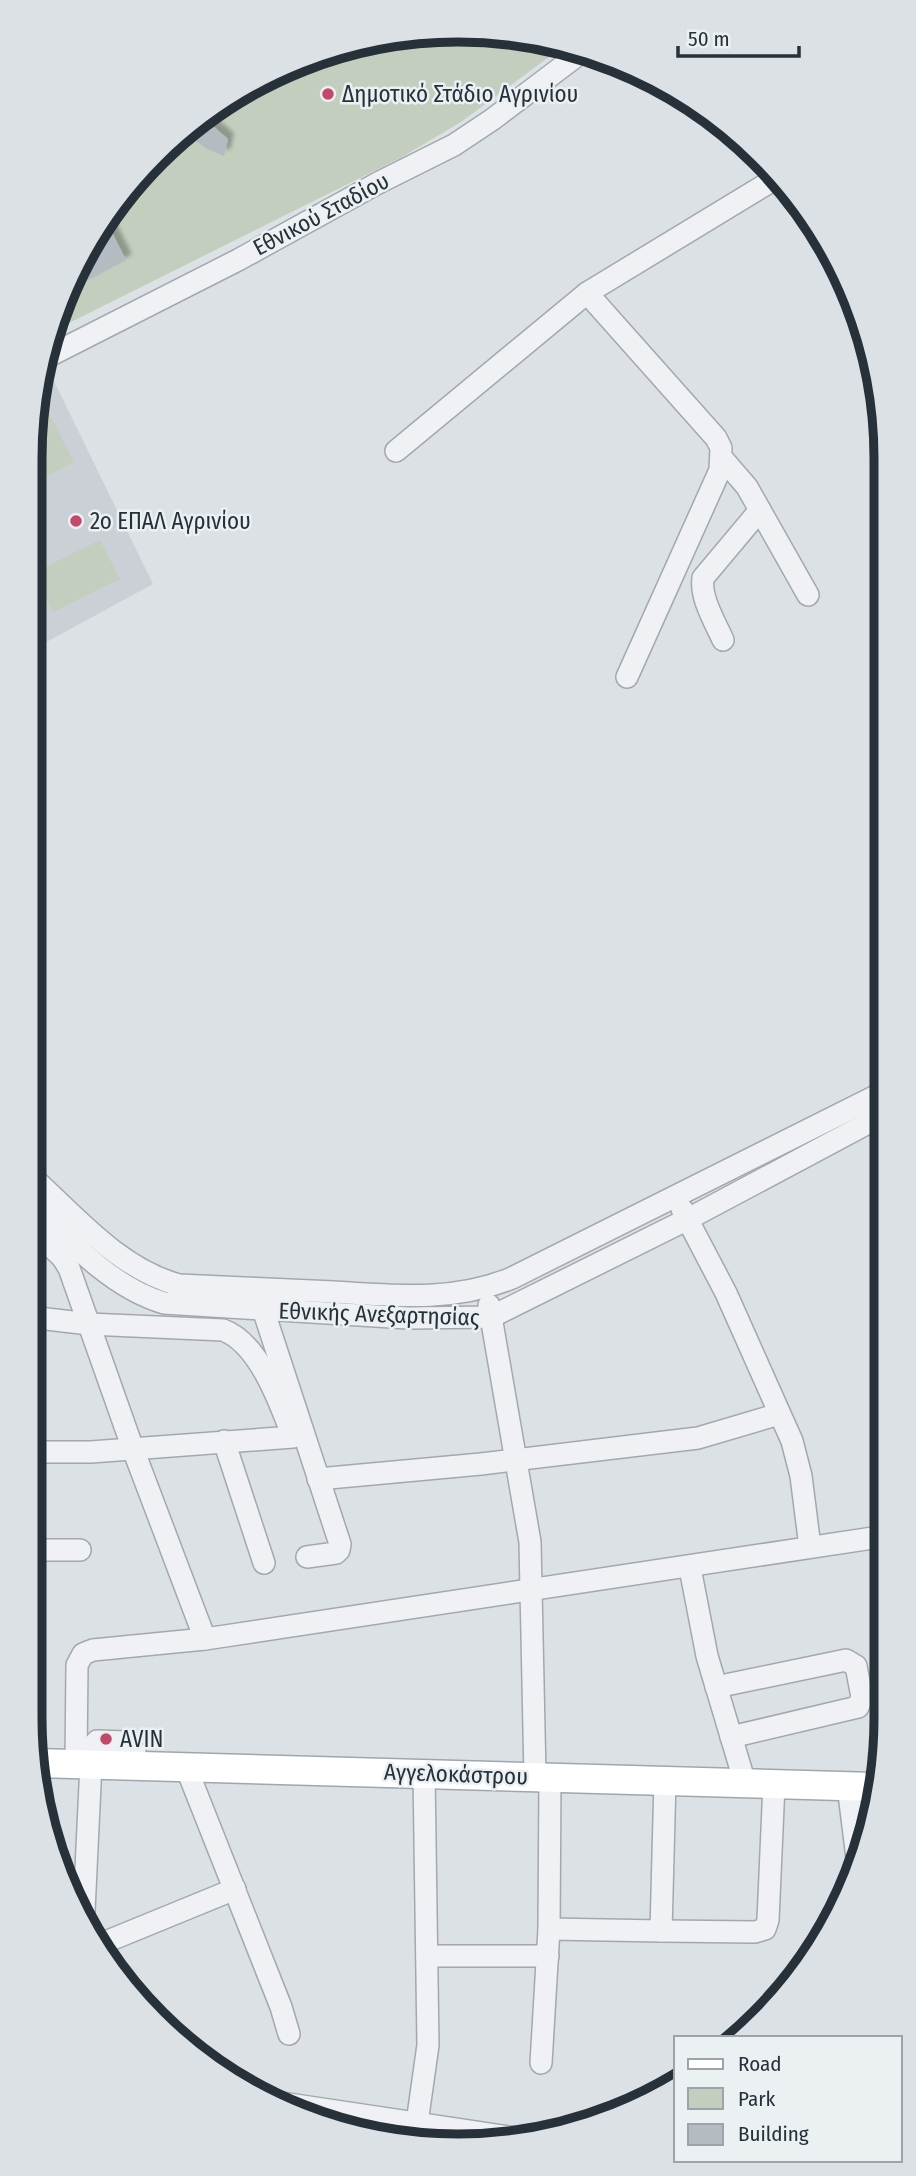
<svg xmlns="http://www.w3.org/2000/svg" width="916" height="2176" viewBox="0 0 916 2176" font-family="'Fira Sans Condensed',sans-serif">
	<defs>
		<filter id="shadow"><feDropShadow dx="6" dy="-6" stdDeviation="2" flood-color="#0004"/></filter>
	</defs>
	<rect width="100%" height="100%" fill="#dce1e5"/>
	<polygon fill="#cbd0d6" points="46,365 153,584 30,651 30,458"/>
	<g fill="#c4cebe">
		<polygon points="430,31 561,48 461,122 402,157 51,332 53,320 136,175 269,74"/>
		<path d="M40,396l34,66 -39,20c-13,-24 1,-60 5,-86z"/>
		<polygon points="100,540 120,579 53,612 33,573"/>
	</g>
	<g fill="#b4bbc1" filter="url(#shadow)">
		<polygon points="207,121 228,139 224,156 207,149 188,135"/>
		<polygon points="108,225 126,260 71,289"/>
	</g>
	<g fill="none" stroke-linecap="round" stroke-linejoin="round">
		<defs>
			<g id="minor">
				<polyline points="792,191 806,212"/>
				<polyline points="587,293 716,438 721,448 720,470 627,677"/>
				<polyline points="47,357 238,260 378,183 454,145 493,119 583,51"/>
				<polyline points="396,451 587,293 778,177"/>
				<polyline points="722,458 747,487 808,595"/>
				<path d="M723,640c-8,-18 -23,-42 -20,-62l57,-68"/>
				<path d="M30,1175c45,41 89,94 149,110 52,2 103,5 155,7 61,4 120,10 178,-14l372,-186"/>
				<path d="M30,1201c39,39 80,86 134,102l244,15 83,-1 197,-98 197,-105"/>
				<polyline points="682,1209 726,1293 792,1441 801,1476 810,1547"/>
				<polyline points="30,1227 62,1257 69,1268 133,1449 205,1639"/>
				<polyline points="260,1300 340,1544 339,1550 336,1553 307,1557"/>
				<polyline points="489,1305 530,1542 535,1777"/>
				<path d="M30,1317l59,7 134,6c36,13 57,73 70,107l-202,15h-61"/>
				<polyline points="224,1441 264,1563"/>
				<polyline points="318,1479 481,1464 698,1438 779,1414"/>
				<polyline points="30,1550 80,1550"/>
				<polyline points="690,1568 707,1656 745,1783"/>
				<polyline points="716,1687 846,1660 856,1666 862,1697 858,1707 731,1737"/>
				<polyline points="87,1752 97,1741 126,1742 135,1752"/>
				<polyline points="76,1763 77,1665 83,1654 93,1650 205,1639 886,1536"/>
				<polyline points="186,1767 281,2007 289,2034"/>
				<polyline points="848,1786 858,1866"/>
				<polyline points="84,1911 91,1764"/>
				<polyline points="549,1929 661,1931 665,1780"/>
				<polyline points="661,1931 755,1932 765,1929 768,1920 774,1784"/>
				<polyline points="103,1943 235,1889"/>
				<polyline points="427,1956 548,1956"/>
				<polyline points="541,2063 549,1929 550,1777"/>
				<polyline points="282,2103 516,2138"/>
				<polyline points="417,2123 428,2045 424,1773"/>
			</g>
			<polyline id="major" points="37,1763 875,1787"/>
		</defs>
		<use href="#minor" stroke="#a2a9ae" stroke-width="24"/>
		<use href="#major" stroke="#9da7b0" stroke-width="31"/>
		<use href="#minor" stroke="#eff1f4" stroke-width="21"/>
		<use href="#major" stroke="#fff" stroke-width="28"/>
	</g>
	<g fill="#c3496b" stroke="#ebf0f3" stroke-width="2.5">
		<circle cx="328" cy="94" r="7"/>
		<circle cx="76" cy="521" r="7"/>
		<circle cx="106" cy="1739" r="7"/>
	</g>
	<g text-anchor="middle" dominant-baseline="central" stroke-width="5" stroke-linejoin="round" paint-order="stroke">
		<g font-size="23" fill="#27313a" stroke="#ebf0f3" text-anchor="start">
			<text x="342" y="94">Δημοτικό Στάδιο Αγρινίου</text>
			<text x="90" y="521">2ο ΕΠΑΛ Αγρινίου</text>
			<text x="120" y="1739">AVIN</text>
		</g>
		<g font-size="23" fill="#27313a" stroke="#ebf0f3">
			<text transform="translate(321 214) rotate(-28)">Εθνικού Σταδίου</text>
			<text transform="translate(379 1314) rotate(2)">Εθνικής Ανεξαρτησίας</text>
			<text transform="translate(456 1774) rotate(2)">Αγγελοκάστρου</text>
		</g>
	</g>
	<path d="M0 0H916V2176H0ZM458 42H458A416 416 0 0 1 874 458V1718A416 416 0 0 1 458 2134H458A416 416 0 0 1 42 1718V458A416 416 0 0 1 458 42Z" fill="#dbe1e4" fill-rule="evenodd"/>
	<path fill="none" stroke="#27313a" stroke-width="9" d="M458 42H458A416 416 0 0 1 874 458V1718A416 416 0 0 1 458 2134H458A416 416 0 0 1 42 1718V458A416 416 0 0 1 458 42Z"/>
	<rect x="674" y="2036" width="228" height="126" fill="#ebf0f3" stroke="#9da4a9" stroke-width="2"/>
	<rect x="688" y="2059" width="35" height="10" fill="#ffffff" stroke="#9da4a9" stroke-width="2"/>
	<text x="738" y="2071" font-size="21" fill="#27313a">Road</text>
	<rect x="688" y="2088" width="35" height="21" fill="#c4cebe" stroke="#9da4a9" stroke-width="2"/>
	<text x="738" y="2106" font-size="21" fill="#27313a">Park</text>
	<rect x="688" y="2124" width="35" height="21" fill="#b4bbc1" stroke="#9da4a9" stroke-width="2"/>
	<text x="738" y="2141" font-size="21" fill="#27313a">Building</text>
	<path d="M678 46v10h121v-10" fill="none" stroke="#27313a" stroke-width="3.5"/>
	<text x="688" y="46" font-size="21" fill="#27313a" stroke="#ebf0f3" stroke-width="5" paint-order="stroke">50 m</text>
</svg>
